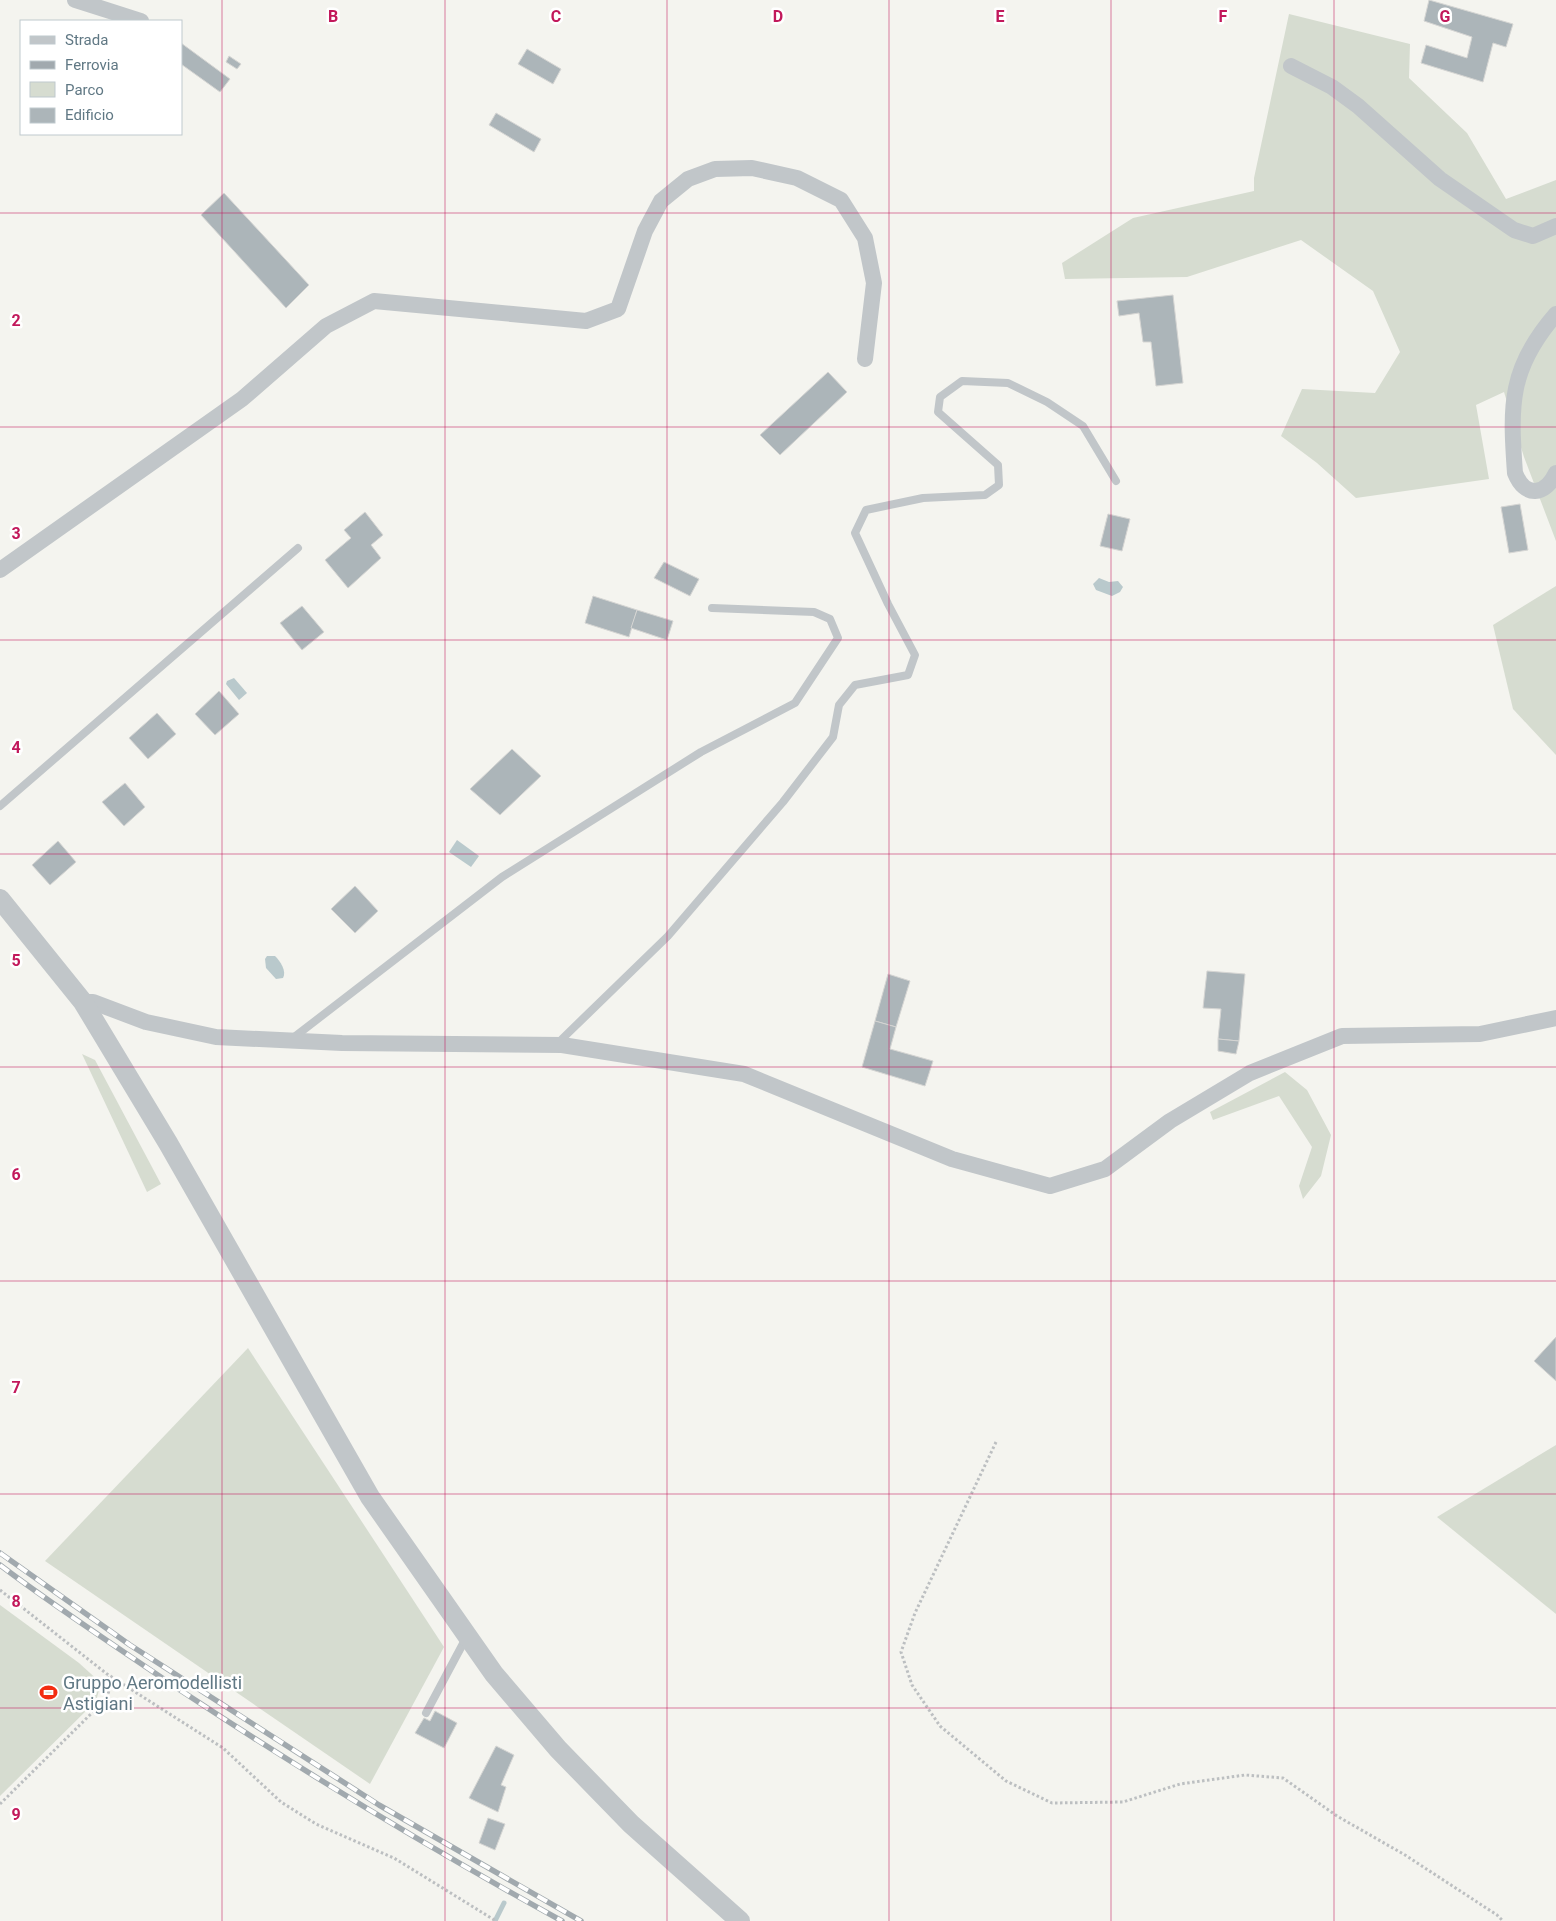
<svg xmlns="http://www.w3.org/2000/svg" width="1556" height="1921" viewBox="0 0 1556 1921" font-family="Roboto,sans-serif">
	<rect width="100%" height="100%" fill="#f4f4ef"/>
	<g fill="#d6dcd0">
		<polygon points="1289,14 1410,44 1409,78 1467,133 1506,199 1556,180 1556,541 1524,457 1504,392 1476,405 1489,479 1356,498 1317,463 1281,436 1302,389 1375,393 1400,352 1373,291 1301,240 1187,277 1065,279 1062,263 1133,218 1254,191 1254,178"/>
		<polygon points="1556,586 1556,755 1513,709 1493,625"/>
		<polygon points="82,1054 95,1060 161,1184 147,1192"/>
		<polygon points="1285,1072 1307,1090 1331,1135 1321,1176 1303,1199 1299,1186 1312,1147 1279,1096 1213,1120 1210,1112"/>
		<polygon points="248,1348 444,1647 370,1784 45,1561"/>
		<polygon points="1556,1445 1556,1614 1437,1517"/>
		<polygon points="0,1605 79,1663 101,1683 96,1701 0,1796"/>
	</g>
	<g fill="#b9c9cc">
		<polygon points="1099,578 1109,582 1118,581 1123,587 1120,592 1112,596 1096,590 1093,584"/>
		<polygon points="234,678 247,693 239,700 226,684 227,681"/>
		<polygon points="457,840 479,856 471,867 449,852"/>
		<path d="M267,956h8c5,5 12,15 8,22l-7,1 -10,-11 -1,-9z"/>
	</g>
	<g fill="none" stroke-linecap="round" stroke-linejoin="round">
		<polyline stroke="#b9c9cc" stroke-width="5" points="495,1921 504,1903"/>
	</g>
	<g fill="#acb5b9" stroke="#d5d5d3">
		<polygon points="1429,0 1513,24 1506,47 1493,43 1483,82 1421,63 1426,45 1467,58 1472,37 1424,21"/>
		<polygon points="181,43 230,79 220,92 181,64"/>
		<polygon points="527,49 561,69 553,84 518,64"/>
		<polygon points="229,56 241,64 237,69 226,62"/>
		<polygon points="496,113 541,139 534,152 489,125"/>
		<polygon points="224,193 309,285 286,308 201,215"/>
		<polygon points="1173,295 1183,383 1156,386 1151,342 1143,342 1139,313 1119,316 1117,301"/>
		<polygon points="828,372 847,392 780,455 760,435"/>
		<polygon points="1520,504 1528,550 1509,553 1501,507"/>
		<polygon points="365,512 383,535 371,545 381,558 348,588 325,560 351,538 344,530"/>
		<polygon points="1108,514 1130,519 1122,551 1100,546"/>
		<polygon points="664,562 699,579 690,596 654,578"/>
		<polygon points="593,596 637,610 629,637 585,623"/>
		<polygon points="302,606 324,632 302,650 280,623"/>
		<polygon points="637,610 673,621 667,640 631,628"/>
		<polygon points="219,691 239,714 215,735 195,714"/>
		<polygon points="157,713 176,734 148,759 129,738"/>
		<polygon points="512,749 541,776 500,815 470,789"/>
		<polygon points="125,783 145,807 124,826 102,802"/>
		<polygon points="58,841 76,862 50,885 32,865"/>
		<polygon points="355,886 378,911 355,933 331,909"/>
		<polygon points="1207,971 1245,974 1239,1041 1218,1039 1221,1009 1203,1008"/>
		<polygon points="888,974 910,981 896,1027 875,1021"/>
		<polygon points="875,1021 896,1027 890,1049 933,1061 925,1086 862,1067"/>
		<polygon points="1218,1039 1239,1041 1236,1054 1218,1051"/>
		<polygon points="1556,1337 1556,1381 1534,1361"/>
		<polygon points="435,1711 457,1723 444,1748 415,1733 424,1718 430,1721"/>
		<polygon points="496,1746 514,1755 501,1785 506,1787 498,1812 469,1798"/>
		<polygon points="488,1818 505,1824 495,1850 479,1843"/>
	</g>
	<g fill="none" stroke-linecap="round" stroke-linejoin="round">
		<g stroke="#bcbfc1" stroke-width="3" stroke-dasharray="2.5 2.5" stroke-linecap="butt">
			<polyline points="996,1442 915,1613 901,1652 912,1685 940,1726 1006,1781 1052,1803 1123,1802 1180,1784 1245,1775 1283,1778 1337,1816 1405,1855 1497,1915 1503,1921"/>
			<polyline points="0,1590 107,1674 223,1748 281,1802 316,1824 394,1858 496,1921"/>
			<polyline points="0,1804 106,1699 110,1688 107,1675"/>
		</g>
		<g stroke="#c1c6c9" stroke-width="8">
			<polyline points="0,806 298,548"/>
			<polyline points="293,1038 502,877 701,752 795,703 838,638 830,619 814,612 712,608"/>
			<polyline points="562,1045 562,1039 668,936 783,802 833,737 839,705 855,685 908,675 915,655 888,604 855,533 866,510 923,498 985,495 999,485 998,465 938,412 940,397 962,381 1008,383 1047,402 1083,426 1116,481"/>
			<polyline points="426,1713 466,1638"/>
		</g>
		<g stroke="#c1c6c9" stroke-width="16">
			<polyline points="75,0 141,21"/>
			<polyline points="1291,66 1332,87 1358,106 1440,179 1514,230 1533,236 1556,226"/>
			<path d="M1556,314c-47,54 -46,91 -41,159 10,25 30,23 41,0"/>
			<polyline points="0,570 242,399 326,326 374,301 586,321 618,309 645,231 661,201 688,179 715,169 752,168 797,178 841,200 865,238 874,283 865,359"/>
			<polyline points="83,1002 93,1002 146,1022 216,1037 342,1043 562,1045 744,1074 952,1159 1050,1186 1105,1169 1170,1121 1250,1073 1342,1036 1480,1034 1556,1018"/>
		</g>
		<polyline stroke="#c1c6c9" stroke-width="20" points="0,899 83,1002 168,1143 370,1497 494,1674 558,1749 631,1824 740,1921"/>
		<defs>
			<g id="rail">
				<polyline points="0,1553 130,1645 379,1805 581,1921"/>
				<path d="M0,1565c58,44 120,84 180,125 124,82 251,159 382,231"/>
			</g>
		</defs>
		<use href="#rail" stroke="#a1a9ae" stroke-width="5.5"/>
		<use href="#rail" stroke="#fff" stroke-width="4" stroke-dasharray="11" stroke-linecap="butt"/>
	</g>
	<path fill="none" stroke="#c2185b" stroke-width="1" stroke-opacity="0.55" d="M222,0v1921M445,0v1921M667,0v1921M889,0v1921M1111,0v1921M1334,0v1921M0,213h1556M0,427h1556M0,640h1556M0,854h1556M0,1067h1556M0,1281h1556M0,1494h1556M0,1708h1556"/>
	<defs>
		<symbol id="stadium-bare" viewBox="-9 -9 18 18"><path d="M0-5a6.5 5 0 1 0 0 10a6.5 5 0 1 0 0-10ZM-3.5-1.8h7v3.6h-7Z" fill="#f32d11" stroke="#fff" stroke-width="2.5" paint-order="stroke"/></symbol>
	</defs>
	<g fill-rule="evenodd">
		<use href="#stadium-bare" x="36" y="1680" width="25" height="25"/>
	</g>
	<g text-anchor="middle" dominant-baseline="central" stroke-width="5" stroke-linejoin="round" paint-order="stroke">
		<g font-size="18" fill="#607884" stroke="#fff" text-anchor="start">
			<text x="63" y="1682">Gruppo Aeromodellisti<tspan x="63" dy="21">Astigiani</tspan></text>
		</g>
	</g>
	<g font-size="16" text-anchor="middle" font-weight="bold" fill="#c2185b" stroke="#fff" stroke-width="5" stroke-linejoin="round" paint-order="stroke">
		<text x="333" y="22">B</text>
		<text x="556" y="22">C</text>
		<text x="778" y="22">D</text>
		<text x="1000" y="22">E</text>
		<text x="1223" y="22">F</text>
		<text x="1445" y="22">G</text>
		<text x="16" y="326">2</text>
		<text x="16" y="539">3</text>
		<text x="16" y="753">4</text>
		<text x="16" y="966">5</text>
		<text x="16" y="1180">6</text>
		<text x="16" y="1393">7</text>
		<text x="16" y="1607">8</text>
		<text x="16" y="1820">9</text>
	</g>
	<rect x="20" y="20" width="162" height="115" fill="#ffffff" stroke="#bfc9ce"/>
	<rect x="30" y="36" width="25" height="8" fill="#c1c6c9" stroke="#bfc9ce"/>
	<text x="65" y="45" font-size="15" fill="#607884">Strada</text>
	<rect x="30" y="61" width="25" height="8" fill="#a1a9ae" stroke="#bfc9ce"/>
	<text x="65" y="70" font-size="15" fill="#607884">Ferrovia</text>
	<rect x="30" y="82" width="25" height="15" fill="#d6dcd0" stroke="#bfc9ce"/>
	<text x="65" y="95" font-size="15" fill="#607884">Parco</text>
	<rect x="30" y="108" width="25" height="15" fill="#acb5b9" stroke="#bfc9ce"/>
	<text x="65" y="120" font-size="15" fill="#607884">Edificio</text>
</svg>
